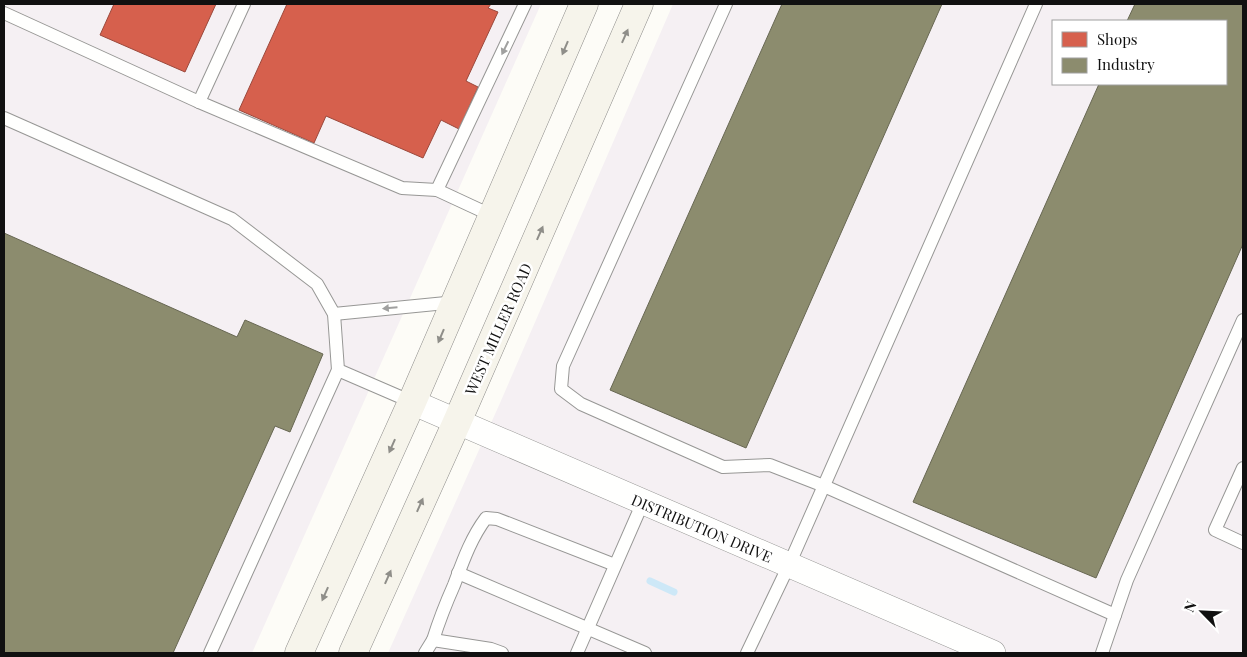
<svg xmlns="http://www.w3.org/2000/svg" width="1247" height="657" viewBox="0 0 1247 657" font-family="'Playfair Display',serif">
	<rect width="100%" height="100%" fill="#fdfcf7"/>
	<g fill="#f5f0f3" fill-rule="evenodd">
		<polygon points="4,4 541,4 252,653 4,653"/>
		<path d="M673,4h570v649h-855l112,-250zM1053,21h173v63h-173z"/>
	</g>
	<g fill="#d6604d" stroke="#9b483b">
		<polygon points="114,4 216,4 185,72 100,35"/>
		<polygon points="287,4 491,4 488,8 498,12 466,81 478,87 459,129 441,120 423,158 326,116 314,143 239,110"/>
	</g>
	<g fill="#8c8c6e" stroke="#676752">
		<polygon points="782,4 942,4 746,448 610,390"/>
		<polygon points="1135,4 1243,4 1243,244 1096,578 913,502 1099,84 1226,84 1226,21 1127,21"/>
		<polygon points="4,233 237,337 245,320 323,354 290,432 275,426 173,653 4,653"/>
	</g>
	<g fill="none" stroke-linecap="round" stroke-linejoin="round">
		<polyline stroke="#cde8f7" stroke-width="7" points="650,581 674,592"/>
		<defs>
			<g id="service">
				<polyline points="244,4 199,102 402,188 437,190 493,216"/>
				<polyline points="726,4 563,366 561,389 581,404 723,467 770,465 824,486 1115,615"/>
				<polyline points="4,13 199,102"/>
				<polyline points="4,118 232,219 317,284 334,314 338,370 412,402"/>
				<polyline points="437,190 525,4"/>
				<polyline points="334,314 456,302"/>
				<polyline points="1243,468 1215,530 1243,543"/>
				<polyline points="458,573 645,653"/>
				<path d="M433,640c6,-19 13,-37 21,-55 9,-24 17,-47 32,-67l11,1 118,46"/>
				<polyline points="210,653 338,370"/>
				<polyline points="425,653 433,640 491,649 502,653"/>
				<polyline points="577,653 643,502"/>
				<polyline points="747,653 789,565 1036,4"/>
				<polyline points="1102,653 1127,580 1243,320"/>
			</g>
			<polyline id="minor" points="412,402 993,653"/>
			<g id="secondary">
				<polyline points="299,653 412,402 584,4"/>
				<polyline points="353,653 457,422 639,4"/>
			</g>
		</defs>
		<use href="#service" stroke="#979795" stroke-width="14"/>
		<use href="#minor" stroke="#979795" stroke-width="26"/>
		<use href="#secondary" stroke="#8e8d8b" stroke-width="29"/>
		<use href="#service" stroke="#fffffe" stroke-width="12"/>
		<use href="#minor" stroke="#fffffe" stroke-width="25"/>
		<use href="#secondary" stroke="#f6f4eb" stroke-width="28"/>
	</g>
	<defs><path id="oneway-solid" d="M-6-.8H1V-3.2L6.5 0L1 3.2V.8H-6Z" transform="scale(1.25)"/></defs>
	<g fill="#8f8e89">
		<use href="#oneway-solid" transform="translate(625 36) rotate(-66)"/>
		<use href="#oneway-solid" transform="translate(565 48) rotate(113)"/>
		<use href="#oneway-solid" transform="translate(540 233) rotate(-66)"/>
		<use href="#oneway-solid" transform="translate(441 336) rotate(113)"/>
		<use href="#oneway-solid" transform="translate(392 446) rotate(114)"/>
		<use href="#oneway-solid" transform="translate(420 505) rotate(-66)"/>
		<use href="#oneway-solid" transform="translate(388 577) rotate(-66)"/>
		<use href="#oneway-solid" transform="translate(325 594) rotate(114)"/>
	</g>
	<g fill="#a0a09f">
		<use href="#oneway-solid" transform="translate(505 48) rotate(116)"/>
		<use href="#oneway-solid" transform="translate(390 308) rotate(175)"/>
	</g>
	<g text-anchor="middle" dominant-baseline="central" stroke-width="5" stroke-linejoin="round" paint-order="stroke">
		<g font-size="15" fill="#111" stroke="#fff">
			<text transform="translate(498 329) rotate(-66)">WEST MILLER ROAD</text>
			<text transform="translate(702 528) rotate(23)">DISTRIBUTION DRIVE</text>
		</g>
	</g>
	<rect width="1247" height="657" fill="none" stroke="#111111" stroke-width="10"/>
	<rect x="1052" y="20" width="175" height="65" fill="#ffffff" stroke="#a0a0a0"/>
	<rect x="1062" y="32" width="25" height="15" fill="#d6604d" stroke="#a0a0a0"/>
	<text x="1097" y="45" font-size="15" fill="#111111">Shops</text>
	<rect x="1062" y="58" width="25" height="15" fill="#8c8c6e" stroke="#a0a0a0"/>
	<text x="1097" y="70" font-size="15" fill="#111111">Industry</text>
	<g transform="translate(1202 612) rotate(294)" stroke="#ffffff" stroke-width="4" paint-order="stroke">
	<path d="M0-4L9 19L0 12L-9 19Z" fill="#111111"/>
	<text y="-8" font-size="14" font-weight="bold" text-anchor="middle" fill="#111111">N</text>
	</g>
</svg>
